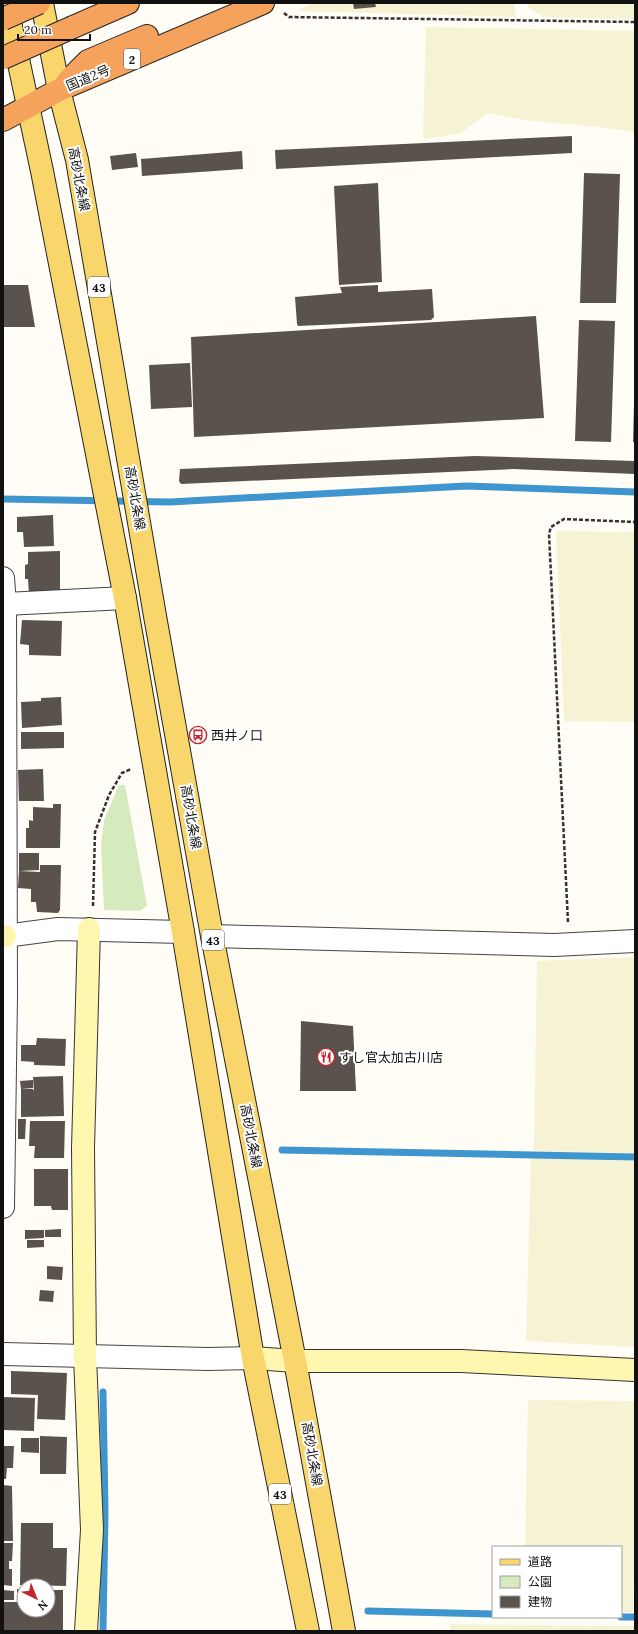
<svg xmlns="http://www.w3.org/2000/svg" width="638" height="1634" viewBox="0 0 638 1634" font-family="Lora,'Noto Sans JP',serif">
	<rect width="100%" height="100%" fill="#fffdf5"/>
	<g fill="#f6f3d4">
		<polygon points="313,3 514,3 516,17 296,11"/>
		<polygon points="528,3 635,3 635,19 543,17 529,8"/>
		<polygon points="426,27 635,31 635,132 599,127 525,120 488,113 459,134 423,139"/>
		<polygon points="556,531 635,532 635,722 564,721"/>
		<polygon points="635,957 635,1153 534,1151 537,961"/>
		<polygon points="531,1158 635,1161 635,1347 526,1341"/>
		<polygon points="528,1400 635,1401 635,1527 633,1612 621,1612 621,1547 525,1547"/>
		<polygon points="450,1624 635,1626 635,1631 450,1631"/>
	</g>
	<polygon fill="#d5ebbd" points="119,785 125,785 147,906 140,911 104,910 101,846 104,820"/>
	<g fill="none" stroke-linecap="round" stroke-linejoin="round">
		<g stroke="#3f96cf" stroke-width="7">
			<polyline points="3,499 170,502 466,486 635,492"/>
			<polyline points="282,1150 635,1157"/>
			<polyline points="368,1611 493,1614"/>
			<polyline points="621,1617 635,1617"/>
			<polyline points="103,1631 105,1512 103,1392"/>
		</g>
	</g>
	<g fill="#5a524d">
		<polygon points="353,3 375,3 376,7 354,9"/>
		<polygon points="572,136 572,153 276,169 275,150"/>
		<polygon points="242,151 243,169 142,176 141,159"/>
		<polygon points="136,153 138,167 112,170 110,156"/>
		<polygon points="584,173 620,174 616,303 580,303"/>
		<polygon points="378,183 382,282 339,285 334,186"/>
		<polygon points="3,285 28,285 35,327 3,327"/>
		<polygon points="378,285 378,292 432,289 434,317 431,320 298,326 297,324 295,297 342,293 340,287"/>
		<polygon points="536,316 544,418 194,437 191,337"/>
		<polygon points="579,320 615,321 611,442 575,441"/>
		<polygon points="190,363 192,407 151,409 149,365"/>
		<polygon points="634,404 635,404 635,442 633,442"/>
		<polygon points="475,456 635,461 635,474 513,469 181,484 179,481 180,469"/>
		<polygon points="53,515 54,546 24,547 23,532 17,532 17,517"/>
		<polygon points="60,551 60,594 29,595 28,579 25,579 25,565 28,564 28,552"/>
		<polygon points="22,620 62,621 61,656 29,655 29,645 20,644"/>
		<polygon points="61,697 62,725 22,728 21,702 41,701 41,698"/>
		<polygon points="21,732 64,732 64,748 21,749"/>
		<polygon points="43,769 44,801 19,801 18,770"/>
		<polygon points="53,804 61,804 60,848 26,848 26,828 29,828 29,820 33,821 33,807 53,808"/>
		<polygon points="19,853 39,853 39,870 19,871"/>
		<polygon points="40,865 61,865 60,910 58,913 37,912 36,902 31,902 31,889 18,888 19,871 40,872"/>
		<polygon points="301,1021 353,1026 356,1091 300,1091"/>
		<polygon points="37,1038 66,1039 65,1066 34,1065 34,1062 21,1061 21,1045 36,1045"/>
		<polygon points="63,1076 64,1116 21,1117 21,1089 33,1089 34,1091 33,1077"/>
		<polygon points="33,1080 33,1088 21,1089 20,1081"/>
		<polygon points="18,1119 26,1119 25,1139 18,1139"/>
		<polygon points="30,1121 65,1121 64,1158 34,1158 35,1146 29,1146"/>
		<polygon points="34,1169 68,1169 68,1210 52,1210 51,1206 34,1206"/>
		<polygon points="61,1229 61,1237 45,1237 45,1230"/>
		<polygon points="25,1230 44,1230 44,1238 25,1239"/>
		<polygon points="27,1240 44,1240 44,1247 27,1248"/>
		<polygon points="47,1266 63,1267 62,1280 47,1279"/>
		<polygon points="40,1290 54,1291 53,1302 39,1301"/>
		<polygon points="11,1371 67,1373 65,1420 37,1419 38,1395 11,1394"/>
		<polygon points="3,1397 35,1398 34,1431 3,1430"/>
		<polygon points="40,1436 67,1437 66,1474 40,1474"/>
		<polygon points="21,1438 39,1438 39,1453 21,1452"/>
		<polygon points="3,1446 14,1446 13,1468 7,1468 6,1479 3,1479"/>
		<polygon points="3,1485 12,1486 13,1541 3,1541"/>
		<polygon points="21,1523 53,1523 53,1548 67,1548 66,1586 20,1585"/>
		<polygon points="3,1543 13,1543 12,1561 9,1561 9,1569 12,1569 12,1586 3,1585"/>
		<polygon points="17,1589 24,1589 24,1610 48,1610 48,1590 63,1590 63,1631 4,1631 4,1602 17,1602"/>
		<polygon points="3,1590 14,1591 14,1600 3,1600"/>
	</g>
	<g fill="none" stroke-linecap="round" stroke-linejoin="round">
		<defs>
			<g id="street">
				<polyline points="3,578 5,604 6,995 3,1207"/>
				<polyline points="5,604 125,598"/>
				<polyline points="5,936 58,929 183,932"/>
				<polyline points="212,936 554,945 635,941"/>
				<polyline points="3,1354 208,1359 253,1358"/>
			</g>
			<g id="secondary">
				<polyline points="3,936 5,936"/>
				<polyline points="253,1358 295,1361 461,1361 635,1370"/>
				<polyline points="86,1631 92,1530 85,1356 83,1148 89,929"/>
			</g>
			<g id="primary">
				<polyline points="6,3 42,171 125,598 183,932 253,1358 308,1631"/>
				<polyline points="42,3 59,90 77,160 155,616 212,936 295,1361 344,1631"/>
			</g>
			<g id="highway">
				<polyline points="73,27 128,3"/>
				<polyline points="67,82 88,61 147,36"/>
				<polyline points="3,120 59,90 263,3"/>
			</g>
		</defs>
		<use href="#street" stroke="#444" stroke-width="24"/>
		<use href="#secondary" stroke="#333" stroke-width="24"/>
		<use href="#primary" stroke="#222" stroke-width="24"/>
		<use href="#highway" stroke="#222" stroke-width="24"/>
		<g stroke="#333" stroke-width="2.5" stroke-dasharray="4 2" stroke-linecap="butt">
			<polyline points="284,13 289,17 635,22"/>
			<polyline points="93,906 95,832 109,795 122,773 131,769"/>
			<polyline points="568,922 549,534 551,527 564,519 635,522"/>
		</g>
		<use href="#street" stroke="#fff" stroke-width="22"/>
		<use href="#secondary" stroke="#fff6b0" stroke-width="22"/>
		<use href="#primary" stroke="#f9d66b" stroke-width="22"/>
		<use href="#highway" stroke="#f5a25d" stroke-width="22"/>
		<defs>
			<g id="highway-bridge">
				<polyline points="3,19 39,3"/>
				<polyline points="3,58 73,27"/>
			</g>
		</defs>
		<use href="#highway-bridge" stroke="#222" stroke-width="24" stroke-linecap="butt"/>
		<use href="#highway-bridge" stroke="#f5a25d" stroke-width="22"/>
	</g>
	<defs>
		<symbol id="bus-ring" viewBox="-11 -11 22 22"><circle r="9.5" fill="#fff" stroke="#c4262e" stroke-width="1.5"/><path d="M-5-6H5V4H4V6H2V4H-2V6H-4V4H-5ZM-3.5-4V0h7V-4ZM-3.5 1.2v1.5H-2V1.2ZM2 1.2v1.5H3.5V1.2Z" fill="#c4262e"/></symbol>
		<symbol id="restaurant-ring" viewBox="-11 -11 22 22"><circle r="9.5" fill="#fff" stroke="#c4262e" stroke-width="1.5"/><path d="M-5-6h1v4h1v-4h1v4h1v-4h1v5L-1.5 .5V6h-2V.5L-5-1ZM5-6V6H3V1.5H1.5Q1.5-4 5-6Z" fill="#c4262e"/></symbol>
	</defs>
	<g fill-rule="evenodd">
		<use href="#bus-ring" x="188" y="725" width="20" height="20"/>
		<use href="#restaurant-ring" x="316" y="1047" width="20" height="20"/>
	</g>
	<g text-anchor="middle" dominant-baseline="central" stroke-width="4" stroke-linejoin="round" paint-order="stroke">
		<g fill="#fff" stroke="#585858" stroke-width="1">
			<rect x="124" y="49" width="16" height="20" rx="3"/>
			<rect x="88" y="277" width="22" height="20" rx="3"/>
			<rect x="202" y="930" width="22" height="20" rx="3"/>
			<rect x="269" y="1484" width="22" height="20" rx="3"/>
		</g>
		<g font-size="12" font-weight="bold" fill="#111">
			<text x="132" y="59">2</text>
			<text x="99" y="287">43</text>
			<text x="213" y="940">43</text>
			<text x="280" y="1494">43</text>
		</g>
		<g font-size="13" fill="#111" stroke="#fff">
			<text transform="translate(88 78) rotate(-23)">国道2号</text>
			<text transform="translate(79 179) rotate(79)">高砂北条線</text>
			<text transform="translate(135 498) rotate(80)">高砂北条線</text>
			<text transform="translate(191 817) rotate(80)">高砂北条線</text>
			<text transform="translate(251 1136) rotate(79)">高砂北条線</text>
			<text transform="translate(312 1454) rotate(80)">高砂北条線</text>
		</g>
		<g font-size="13" fill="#111" stroke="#fff" text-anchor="start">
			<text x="211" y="735">西井ノ口</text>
			<text x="339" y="1057">すし官太加古川店</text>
		</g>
	</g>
	<rect width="638" height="1634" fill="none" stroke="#111111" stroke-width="8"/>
	<rect x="492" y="1546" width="130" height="72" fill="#ffffff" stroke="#a0a0a0"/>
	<rect x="500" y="1559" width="20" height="6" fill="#f9d66b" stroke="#a0a0a0"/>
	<text x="528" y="1566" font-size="12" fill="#111111">道路</text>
	<rect x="500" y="1576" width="20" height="12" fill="#d5ebbd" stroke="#a0a0a0"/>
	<text x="528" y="1586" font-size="12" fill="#111111">公園</text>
	<rect x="500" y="1596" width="20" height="12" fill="#5a524d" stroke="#a0a0a0"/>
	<text x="528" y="1606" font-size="12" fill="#111111">建物</text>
	<g transform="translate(36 1598) rotate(137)"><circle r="19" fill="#ffffff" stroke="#a0a0a0"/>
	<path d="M0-3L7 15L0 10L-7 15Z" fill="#c4262e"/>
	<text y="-6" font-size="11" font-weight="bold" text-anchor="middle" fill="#111111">N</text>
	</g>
	<path d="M18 34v6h72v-6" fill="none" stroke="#111111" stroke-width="2"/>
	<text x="24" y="34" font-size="12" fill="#111111" stroke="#ffffff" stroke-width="3" paint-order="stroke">20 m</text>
</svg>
